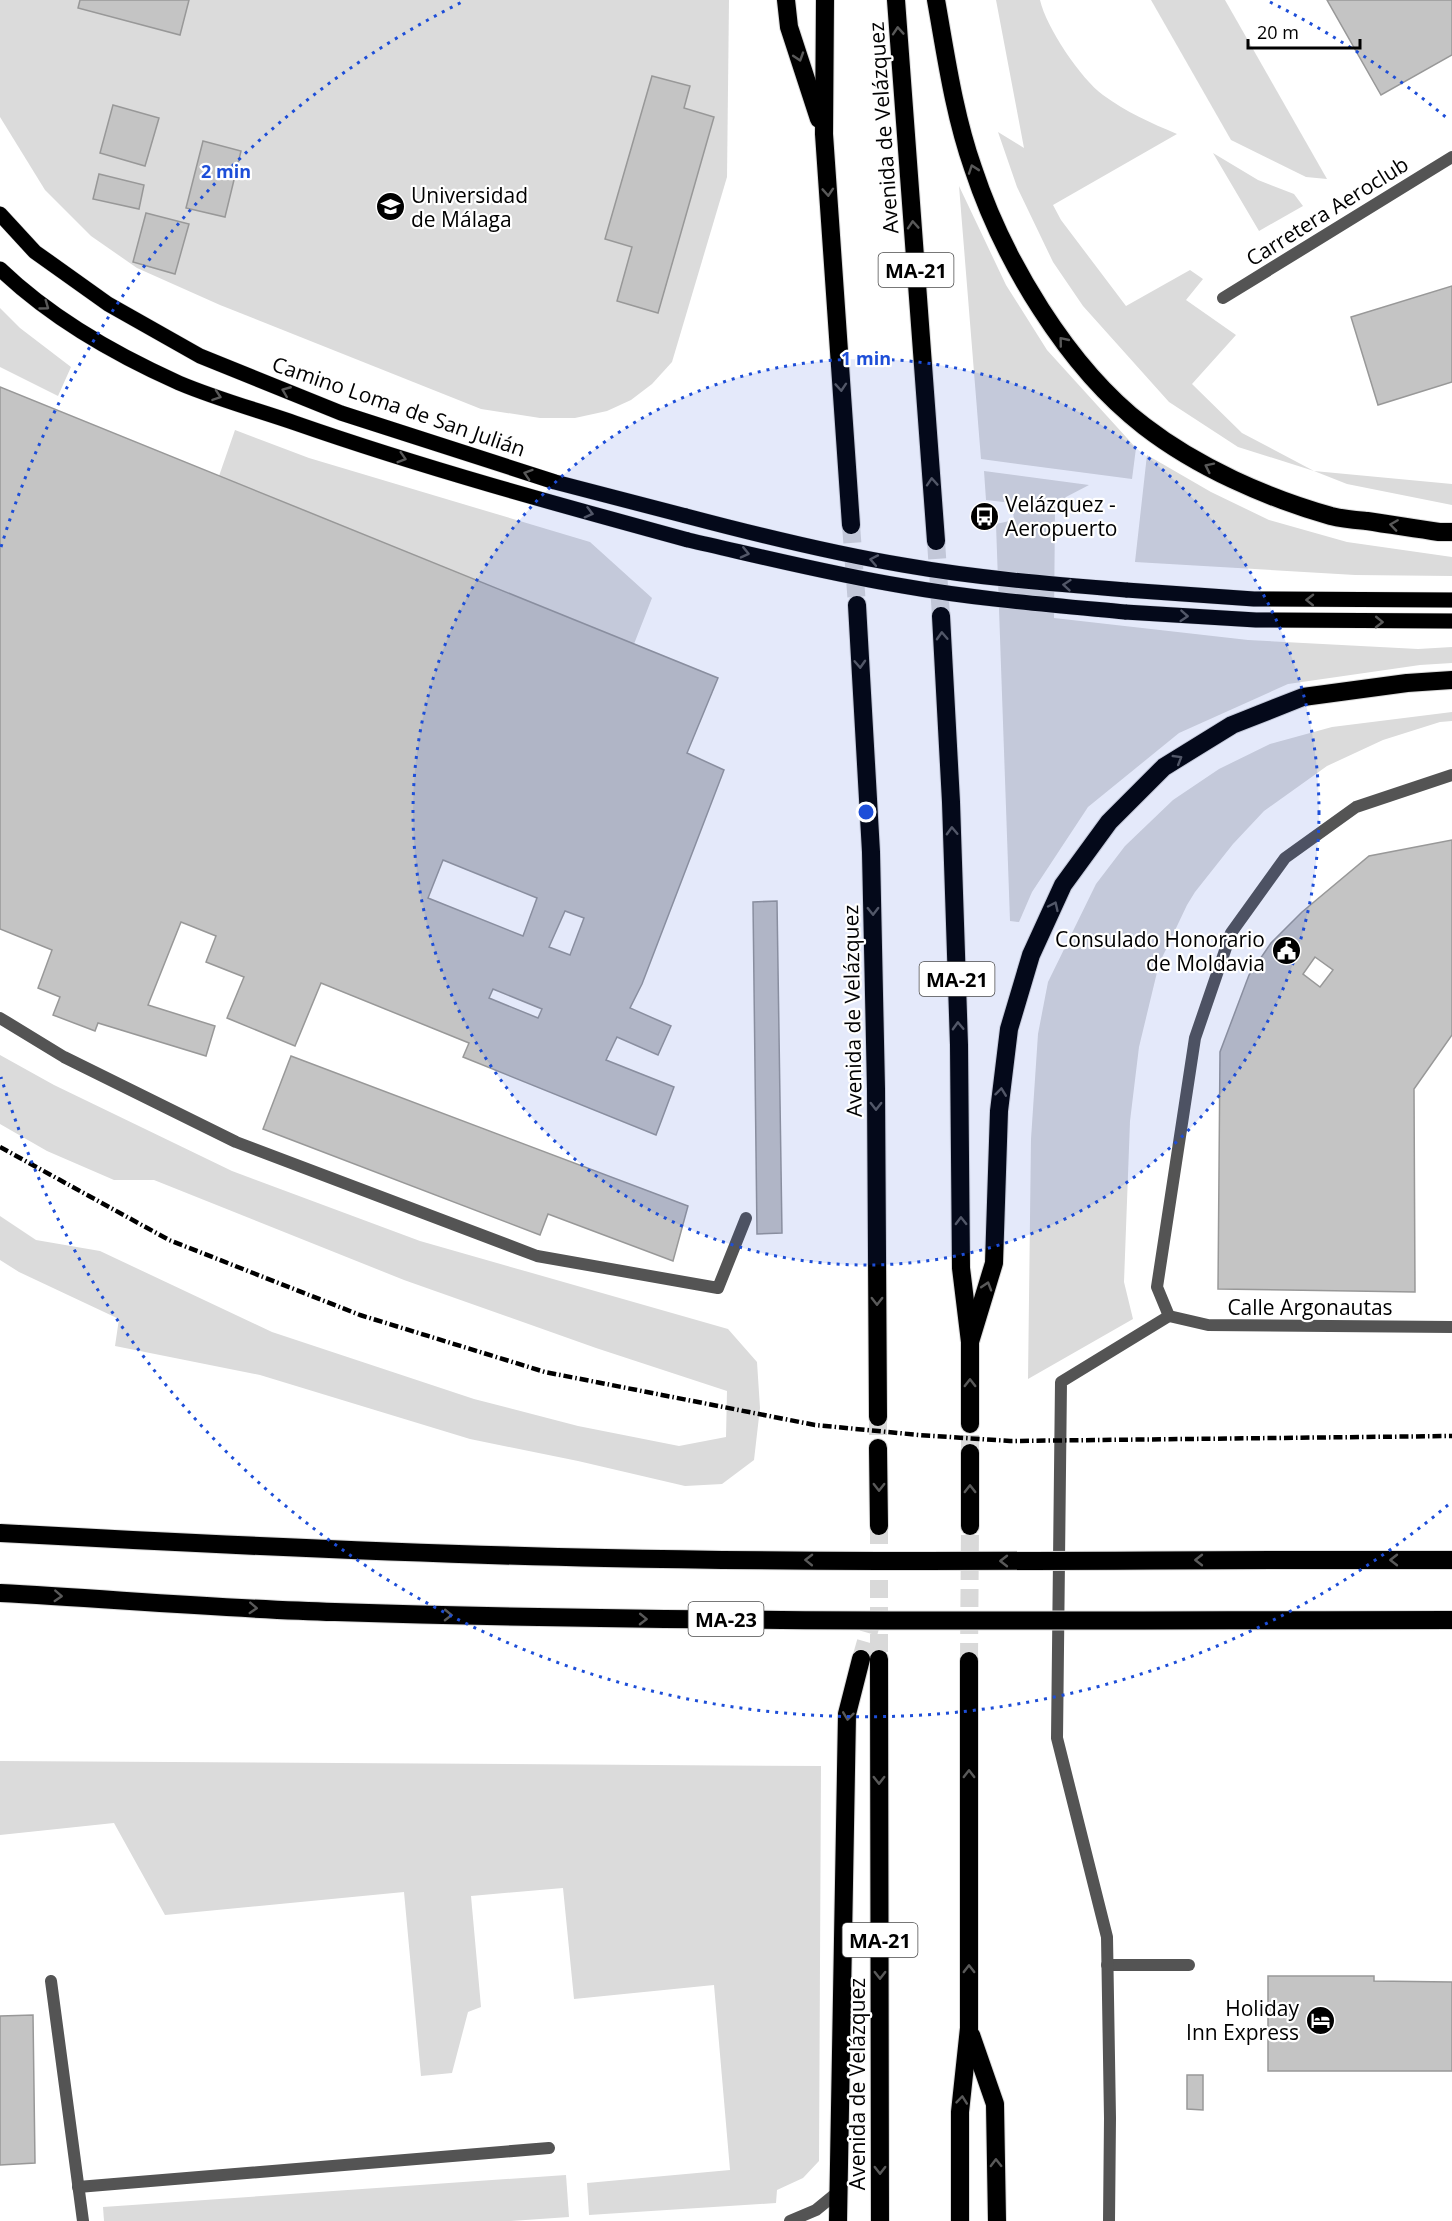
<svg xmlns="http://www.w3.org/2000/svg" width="1452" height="2221" viewBox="0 0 1452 2221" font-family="'Open Sans',sans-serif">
	<rect width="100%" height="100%" fill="#fff"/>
	<g fill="#dbdbdb">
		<polygon points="0,0 729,0 727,177 672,362 652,384 631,400 607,411 575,418 540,418 481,409 220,305 137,268 91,236 45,190 0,117"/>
		<path d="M996,0h44c6,27 41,79 63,95 23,17 48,28 74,39l-124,71 8,15 65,86 64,-36 13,9 -17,21 50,35 -44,49 50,49 72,38 138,13v21l-105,-21 -33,-13 -76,-24 -69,-45 -86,-96 -30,-44 -36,-75 -19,-55 26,16z"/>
		<polygon points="1151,0 1225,0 1327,179 1306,177 1231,140"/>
		<polygon points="1213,153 1258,180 1294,194 1303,206 1259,231"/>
		<polygon points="959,186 1006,285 1047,350 1136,448 1132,479 981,459"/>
		<polygon points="0,308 20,328 71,367 58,396 0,367"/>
		<polygon points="235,430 309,458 590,542 652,598 634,644 219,476"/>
		<polygon points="1147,455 1211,492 1269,520 1347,542 1452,557 1452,576 1355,575 1135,562"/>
		<polygon points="984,471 1089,485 1066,497 1055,510 1054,618 1248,640 1418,649 1452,647 1452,663 1420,665 1288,684 1179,733 1088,807 1032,892 1019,922 1010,921 996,524 1014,520 1012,503 986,500"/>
		<polygon points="1452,712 1452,721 1440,722 1383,740 1327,766 1264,811 1233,844 1195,892 1187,905 1159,964 1139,1047 1130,1121 1124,1282 1133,1319 1028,1379 1031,1139 1038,1034 1048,982 1096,884 1125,846 1173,800 1219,769 1270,744 1332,727"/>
		<polygon points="0,1055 54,1085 232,1171 420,1241 728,1329 757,1362 760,1408 754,1460 722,1484 685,1486 578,1461 470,1439 260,1375 115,1346 119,1319 19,1272 0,1260 0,1216 36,1240 100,1251 272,1332 474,1399 578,1426 679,1446 726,1437 727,1391 596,1348 404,1280 154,1180 114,1180 47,1151 0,1124"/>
		<polygon points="0,1761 821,1766 819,2161 803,2178 777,2190 776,2203 589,2215 587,2183 730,2170 714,1985 574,1999 563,1888 471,1896 481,2007 468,2012 452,2073 421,2076 404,1892 165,1915 114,1823 0,1835"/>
		<polygon points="566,2175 569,2217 511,2221 104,2221 103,2207"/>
	</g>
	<g fill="#c4c4c4" stroke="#989898" stroke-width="1.5" fill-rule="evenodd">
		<polygon points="80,0 189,0 180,35 78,8"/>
		<polygon points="1327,0 1452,0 1452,55 1381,95"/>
		<polygon points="652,76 690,86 684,108 714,117 658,313 617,301 632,247 605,239"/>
		<polygon points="113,105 159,118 145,166 100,153"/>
		<polygon points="203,141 241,151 225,217 186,208"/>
		<polygon points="99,174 144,185 139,209 93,199"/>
		<polygon points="146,213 189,224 175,274 133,262"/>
		<polygon points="1452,286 1452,382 1378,405 1351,317"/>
		<path d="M0,387l718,291 -31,75 37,17 -82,214 -12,24 41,18 -13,29 -41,-18 -11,23 68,27 -18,48 -193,-78 6,-14 -148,-60 -26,63 -68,-28 17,-41 -38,-15 10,-26 -35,-14 -33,83 67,21 -9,30 -108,-33 -3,8 -42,-16 7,-18 -22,-9 14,-38 -52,-21zM443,860l94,38 -14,38 -95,-38zM565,911l19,7 -14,37 -21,-8zM493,989l49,20 -4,9 -49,-20z"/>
		<path d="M1452,840v195l-38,54 1,203 -197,-3 2,-237 29,-77 22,-32 31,-31 67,-56zM1315,957l18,13 -13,17 -17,-13z"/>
		<polygon points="777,901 782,1233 757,1234 753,902"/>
		<polygon points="291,1056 688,1206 673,1261 548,1214 540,1235 263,1129"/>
		<polygon points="1268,1976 1374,1976 1374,1981 1452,1982 1452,2071 1268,2071"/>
		<polygon points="33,2015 35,2163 0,2165 0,2016"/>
		<polygon points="1187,2075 1203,2075 1203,2110 1187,2109"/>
	</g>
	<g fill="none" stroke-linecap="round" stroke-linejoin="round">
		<g stroke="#d9d9d9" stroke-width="18" stroke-dasharray="18 9" stroke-linecap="butt">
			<polyline points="851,525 857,605"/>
			<polyline points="936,541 941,616"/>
			<polyline points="878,1417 878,1448"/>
			<polyline points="970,1453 970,1424"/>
			<polyline points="879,1526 879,1659"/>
			<polyline points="861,1659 873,1617"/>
			<polyline points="969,1661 970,1526"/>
		</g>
		<defs>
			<g id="primary">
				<polyline points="0,214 35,252 108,304 200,356 341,413 555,482 686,516"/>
				<path d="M0,269c51,49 114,85 179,114 38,16 78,27 116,40 129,45 261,81 393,117"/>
				<polyline points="1126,590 1254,599 1452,600"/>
				<polyline points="1125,612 1256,620 1452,621"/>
			</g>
			<g id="motorway">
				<polyline points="786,0 789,27 819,119"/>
				<polyline points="825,0 824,134 851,525"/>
				<polyline points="896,0 936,541"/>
				<path d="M936,0c10,56 18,114 37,168 30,91 94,199 171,258 53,41 123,72 187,90 12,3 25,4 36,5 24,4 48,7 72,11h13"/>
				<polyline points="857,605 871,852 876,1089 878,1417"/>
				<polyline points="941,616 951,802 959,1045 961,1268 970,1342 970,1424"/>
				<polyline points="970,1342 994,1263 999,1111 1009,1029 1031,955 1063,885 1109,822 1164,767 1232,725 1303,697 1407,683 1452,680"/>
				<polyline points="878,1448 879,1526"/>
				<polyline points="970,1453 970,1526"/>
				<polyline points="879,1659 880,2221"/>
				<polyline points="971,2035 995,2104 997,2221"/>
				<polyline points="838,2221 847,1714 861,1659"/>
				<polyline points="960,2221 960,2112 969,2028 969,1661"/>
			</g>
		</defs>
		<use href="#primary" stroke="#dbdbdb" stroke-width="16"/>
		<use href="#motorway" stroke="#dbdbdb" stroke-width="20"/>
		<g stroke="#545454" stroke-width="12">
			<polyline points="0,1018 64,1057 236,1142 537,1256 718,1288 746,1218"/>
			<polyline points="1107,1965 1189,1965"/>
			<polyline points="51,1981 83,2221"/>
			<polyline points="78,2187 549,2148"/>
		</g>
		<g stroke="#545454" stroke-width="12">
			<polyline points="1223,298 1452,157"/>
			<polyline points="1169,1316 1157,1287 1195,1038 1231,933 1285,858 1356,807 1452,775"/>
			<polyline points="1169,1316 1208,1325 1452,1327"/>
			<polyline points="1109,2221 1110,2118 1107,1937 1057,1738 1061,1382 1169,1316"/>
		</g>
		<polyline stroke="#545454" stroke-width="12" points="790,2221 816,2210 838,2192"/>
		<use href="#primary" stroke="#000" stroke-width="15"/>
		<use href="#motorway" stroke="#000" stroke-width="18"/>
		<polyline stroke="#000" stroke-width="4.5" stroke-dasharray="9 3 1.5 3" stroke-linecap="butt" points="0,1147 169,1240 360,1315 545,1372 815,1425 919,1435 1010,1441 1452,1436"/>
		<defs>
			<g id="primary-bridge">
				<path d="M686,516c72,19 144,37 217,49 74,13 148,19 223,25"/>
				<path d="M688,540c71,16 142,34 215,46 73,13 148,19 222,26"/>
			</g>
			<g id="motorway-bridge">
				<path d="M0,1533c202,11 403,21 605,25 282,6 565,1 847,2"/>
				<path d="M0,1593c112,6 223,16 335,19 372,12 745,8 1117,8"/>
			</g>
		</defs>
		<use href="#primary-bridge" stroke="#dbdbdb" stroke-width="16" stroke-linecap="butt"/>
		<use href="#motorway-bridge" stroke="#dbdbdb" stroke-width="20" stroke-linecap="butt"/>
		<use href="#primary-bridge" stroke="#000" stroke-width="15"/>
		<use href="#motorway-bridge" stroke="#000" stroke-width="18"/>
	</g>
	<defs><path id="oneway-chevron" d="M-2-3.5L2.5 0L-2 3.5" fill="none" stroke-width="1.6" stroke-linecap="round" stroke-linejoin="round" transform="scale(1.5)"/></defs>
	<g stroke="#595959">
		<use href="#oneway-chevron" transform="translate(898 31) rotate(-94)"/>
		<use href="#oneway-chevron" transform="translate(799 57) rotate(72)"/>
		<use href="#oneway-chevron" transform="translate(973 169) rotate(-109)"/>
		<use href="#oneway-chevron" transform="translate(828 192) rotate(86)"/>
		<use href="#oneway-chevron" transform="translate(913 225) rotate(-94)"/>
		<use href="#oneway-chevron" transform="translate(45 306) rotate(36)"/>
		<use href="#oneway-chevron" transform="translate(1063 341) rotate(-129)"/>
		<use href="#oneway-chevron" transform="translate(841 387) rotate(86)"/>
		<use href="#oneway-chevron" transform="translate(286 391) rotate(-158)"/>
		<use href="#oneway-chevron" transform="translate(217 396) rotate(19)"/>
		<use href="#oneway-chevron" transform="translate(402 458) rotate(17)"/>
		<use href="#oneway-chevron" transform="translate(1209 467) rotate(-154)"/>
		<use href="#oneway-chevron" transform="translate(528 474) rotate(-162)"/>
		<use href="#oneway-chevron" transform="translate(932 482) rotate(-94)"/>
		<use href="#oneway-chevron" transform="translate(589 513) rotate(15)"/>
		<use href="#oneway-chevron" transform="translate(1394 525) rotate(-172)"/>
		<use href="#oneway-chevron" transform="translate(745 553) rotate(13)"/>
		<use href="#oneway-chevron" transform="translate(874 560) rotate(-169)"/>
		<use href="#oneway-chevron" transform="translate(1067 585) rotate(-175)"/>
		<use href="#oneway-chevron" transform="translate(1310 600) rotate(-179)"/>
		<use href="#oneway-chevron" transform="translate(1184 616) rotate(4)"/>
		<use href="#oneway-chevron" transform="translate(1379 622) rotate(1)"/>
		<use href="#oneway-chevron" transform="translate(942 636) rotate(-93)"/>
		<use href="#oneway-chevron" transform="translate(860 664) rotate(87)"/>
		<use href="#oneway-chevron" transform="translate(1178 759) rotate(-31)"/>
		<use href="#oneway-chevron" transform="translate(952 831) rotate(-92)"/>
		<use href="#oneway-chevron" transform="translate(1054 906) rotate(-65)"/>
		<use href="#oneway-chevron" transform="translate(873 911) rotate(89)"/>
		<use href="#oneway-chevron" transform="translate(958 1026) rotate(-92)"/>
		<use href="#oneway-chevron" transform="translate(1001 1092) rotate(-83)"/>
		<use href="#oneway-chevron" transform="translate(876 1106) rotate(90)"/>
		<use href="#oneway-chevron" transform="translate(961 1221) rotate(-91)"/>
		<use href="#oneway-chevron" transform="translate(987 1286) rotate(-73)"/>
		<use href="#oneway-chevron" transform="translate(877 1301) rotate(90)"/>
		<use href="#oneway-chevron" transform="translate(970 1383) rotate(-90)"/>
		<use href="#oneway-chevron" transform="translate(879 1487) rotate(90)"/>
		<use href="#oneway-chevron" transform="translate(970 1489) rotate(-90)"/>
		<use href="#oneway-chevron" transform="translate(809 1560) rotate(-179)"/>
		<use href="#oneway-chevron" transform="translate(1199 1560) rotate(180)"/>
		<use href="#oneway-chevron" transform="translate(1394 1560) rotate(-180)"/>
		<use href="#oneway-chevron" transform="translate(1004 1561) rotate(180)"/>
		<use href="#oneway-chevron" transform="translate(58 1596) rotate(3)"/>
		<use href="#oneway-chevron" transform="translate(253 1608) rotate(3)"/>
		<use href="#oneway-chevron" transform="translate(448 1615) rotate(1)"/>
		<use href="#oneway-chevron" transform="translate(643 1619) rotate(1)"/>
		<use href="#oneway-chevron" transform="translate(848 1716) rotate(97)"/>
		<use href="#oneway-chevron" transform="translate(969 1774) rotate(-90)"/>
		<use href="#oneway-chevron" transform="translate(879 1780) rotate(90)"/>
		<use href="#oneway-chevron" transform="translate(969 1969) rotate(-90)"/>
		<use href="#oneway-chevron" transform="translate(880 1975) rotate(90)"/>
		<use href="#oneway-chevron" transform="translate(962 2100) rotate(-84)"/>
		<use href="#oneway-chevron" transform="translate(996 2163) rotate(-91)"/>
		<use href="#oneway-chevron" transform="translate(880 2170) rotate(90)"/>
	</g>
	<circle cx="866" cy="812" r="453" fill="#1d4ed8" fill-opacity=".12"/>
	<g fill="none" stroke="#1d4ed8" stroke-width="3" stroke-dasharray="3 6">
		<circle cx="866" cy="812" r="453"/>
		<path d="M1448 1505A905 905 0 0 1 1 1077M1 547A905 905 0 0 1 462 2M1270 2A905 905 0 0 1 1448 119"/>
	</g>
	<defs>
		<symbol id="university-disc" viewBox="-11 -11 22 22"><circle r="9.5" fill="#000" stroke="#fff"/><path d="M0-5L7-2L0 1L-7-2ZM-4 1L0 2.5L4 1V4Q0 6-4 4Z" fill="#fff"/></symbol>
		<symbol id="bus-disc" viewBox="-11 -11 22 22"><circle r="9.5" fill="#000" stroke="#fff"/><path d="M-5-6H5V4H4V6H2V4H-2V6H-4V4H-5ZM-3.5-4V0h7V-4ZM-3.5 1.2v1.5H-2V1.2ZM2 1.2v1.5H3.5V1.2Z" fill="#fff"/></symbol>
		<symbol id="civic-disc" viewBox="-11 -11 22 22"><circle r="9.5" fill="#000" stroke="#fff"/><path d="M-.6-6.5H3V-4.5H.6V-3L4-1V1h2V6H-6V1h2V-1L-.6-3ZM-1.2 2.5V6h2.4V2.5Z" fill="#fff"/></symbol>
		<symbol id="hotel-disc" viewBox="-11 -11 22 22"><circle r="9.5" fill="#000" stroke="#fff"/><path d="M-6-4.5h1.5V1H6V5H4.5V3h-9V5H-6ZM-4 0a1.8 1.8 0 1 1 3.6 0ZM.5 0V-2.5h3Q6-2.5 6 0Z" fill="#fff"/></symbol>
	</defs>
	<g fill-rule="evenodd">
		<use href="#university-disc" x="374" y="190" width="33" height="33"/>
		<use href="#bus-disc" x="968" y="500" width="33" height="33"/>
		<use href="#civic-disc" x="1270" y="934" width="33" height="33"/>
		<use href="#hotel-disc" x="1304" y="2004" width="33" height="33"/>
	</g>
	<g text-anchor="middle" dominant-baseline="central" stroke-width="4.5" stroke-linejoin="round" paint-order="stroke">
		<g fill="#fff" stroke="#4c4c4c" stroke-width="1.5">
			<rect x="878.5" y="253" width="75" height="34" rx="4.5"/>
			<rect x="919.5" y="962" width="75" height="34" rx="4.5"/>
			<rect x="688.5" y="1602" width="75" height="34" rx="4.5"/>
			<rect x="842.5" y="1923" width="75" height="34" rx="4.5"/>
		</g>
		<g font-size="20" font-weight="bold" fill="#000">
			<text x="916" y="270">MA-21</text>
			<text x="957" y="979">MA-21</text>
			<text x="726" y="1619">MA-23</text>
			<text x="880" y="1940">MA-21</text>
		</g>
		<g font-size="21" fill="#000" stroke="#fff">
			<text transform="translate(883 128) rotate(-94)">Avenida de Velázquez</text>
			<text transform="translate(1327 211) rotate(-32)">Carretera Aeroclub</text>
			<text transform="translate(399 406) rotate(19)">Camino Loma de San Julián</text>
			<text transform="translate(852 1011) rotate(-91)">Avenida de Velázquez</text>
			<text x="1310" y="1307">Calle Argonautas</text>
			<text transform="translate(857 2084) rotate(-90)">Avenida de Velázquez</text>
		</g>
		<g font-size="21" fill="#000" stroke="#fff" text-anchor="start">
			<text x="411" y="195">Universidad<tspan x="411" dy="24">de Málaga</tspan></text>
			<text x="1005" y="504">Velázquez -<tspan x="1005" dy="24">Aeropuerto</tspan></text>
			<text x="1265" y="939" text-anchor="end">Consulado Honorario<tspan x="1265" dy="24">de Moldavia</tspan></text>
			<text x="1299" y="2008" text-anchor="end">Holiday<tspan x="1299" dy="24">Inn Express</tspan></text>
		</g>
	</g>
	<circle cx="866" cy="812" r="9" fill="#1d4ed8" stroke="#fff" stroke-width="3"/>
	<g font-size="18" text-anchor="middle" font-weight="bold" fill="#1d4ed8" stroke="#fff" stroke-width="4.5" stroke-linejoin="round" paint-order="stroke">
		<text x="226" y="178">2 min</text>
		<text x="866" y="365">1 min</text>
	</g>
	<path d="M1248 39v9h112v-9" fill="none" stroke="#000000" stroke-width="3"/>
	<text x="1257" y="39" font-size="18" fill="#000000" stroke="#ffffff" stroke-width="4.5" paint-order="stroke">20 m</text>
</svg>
